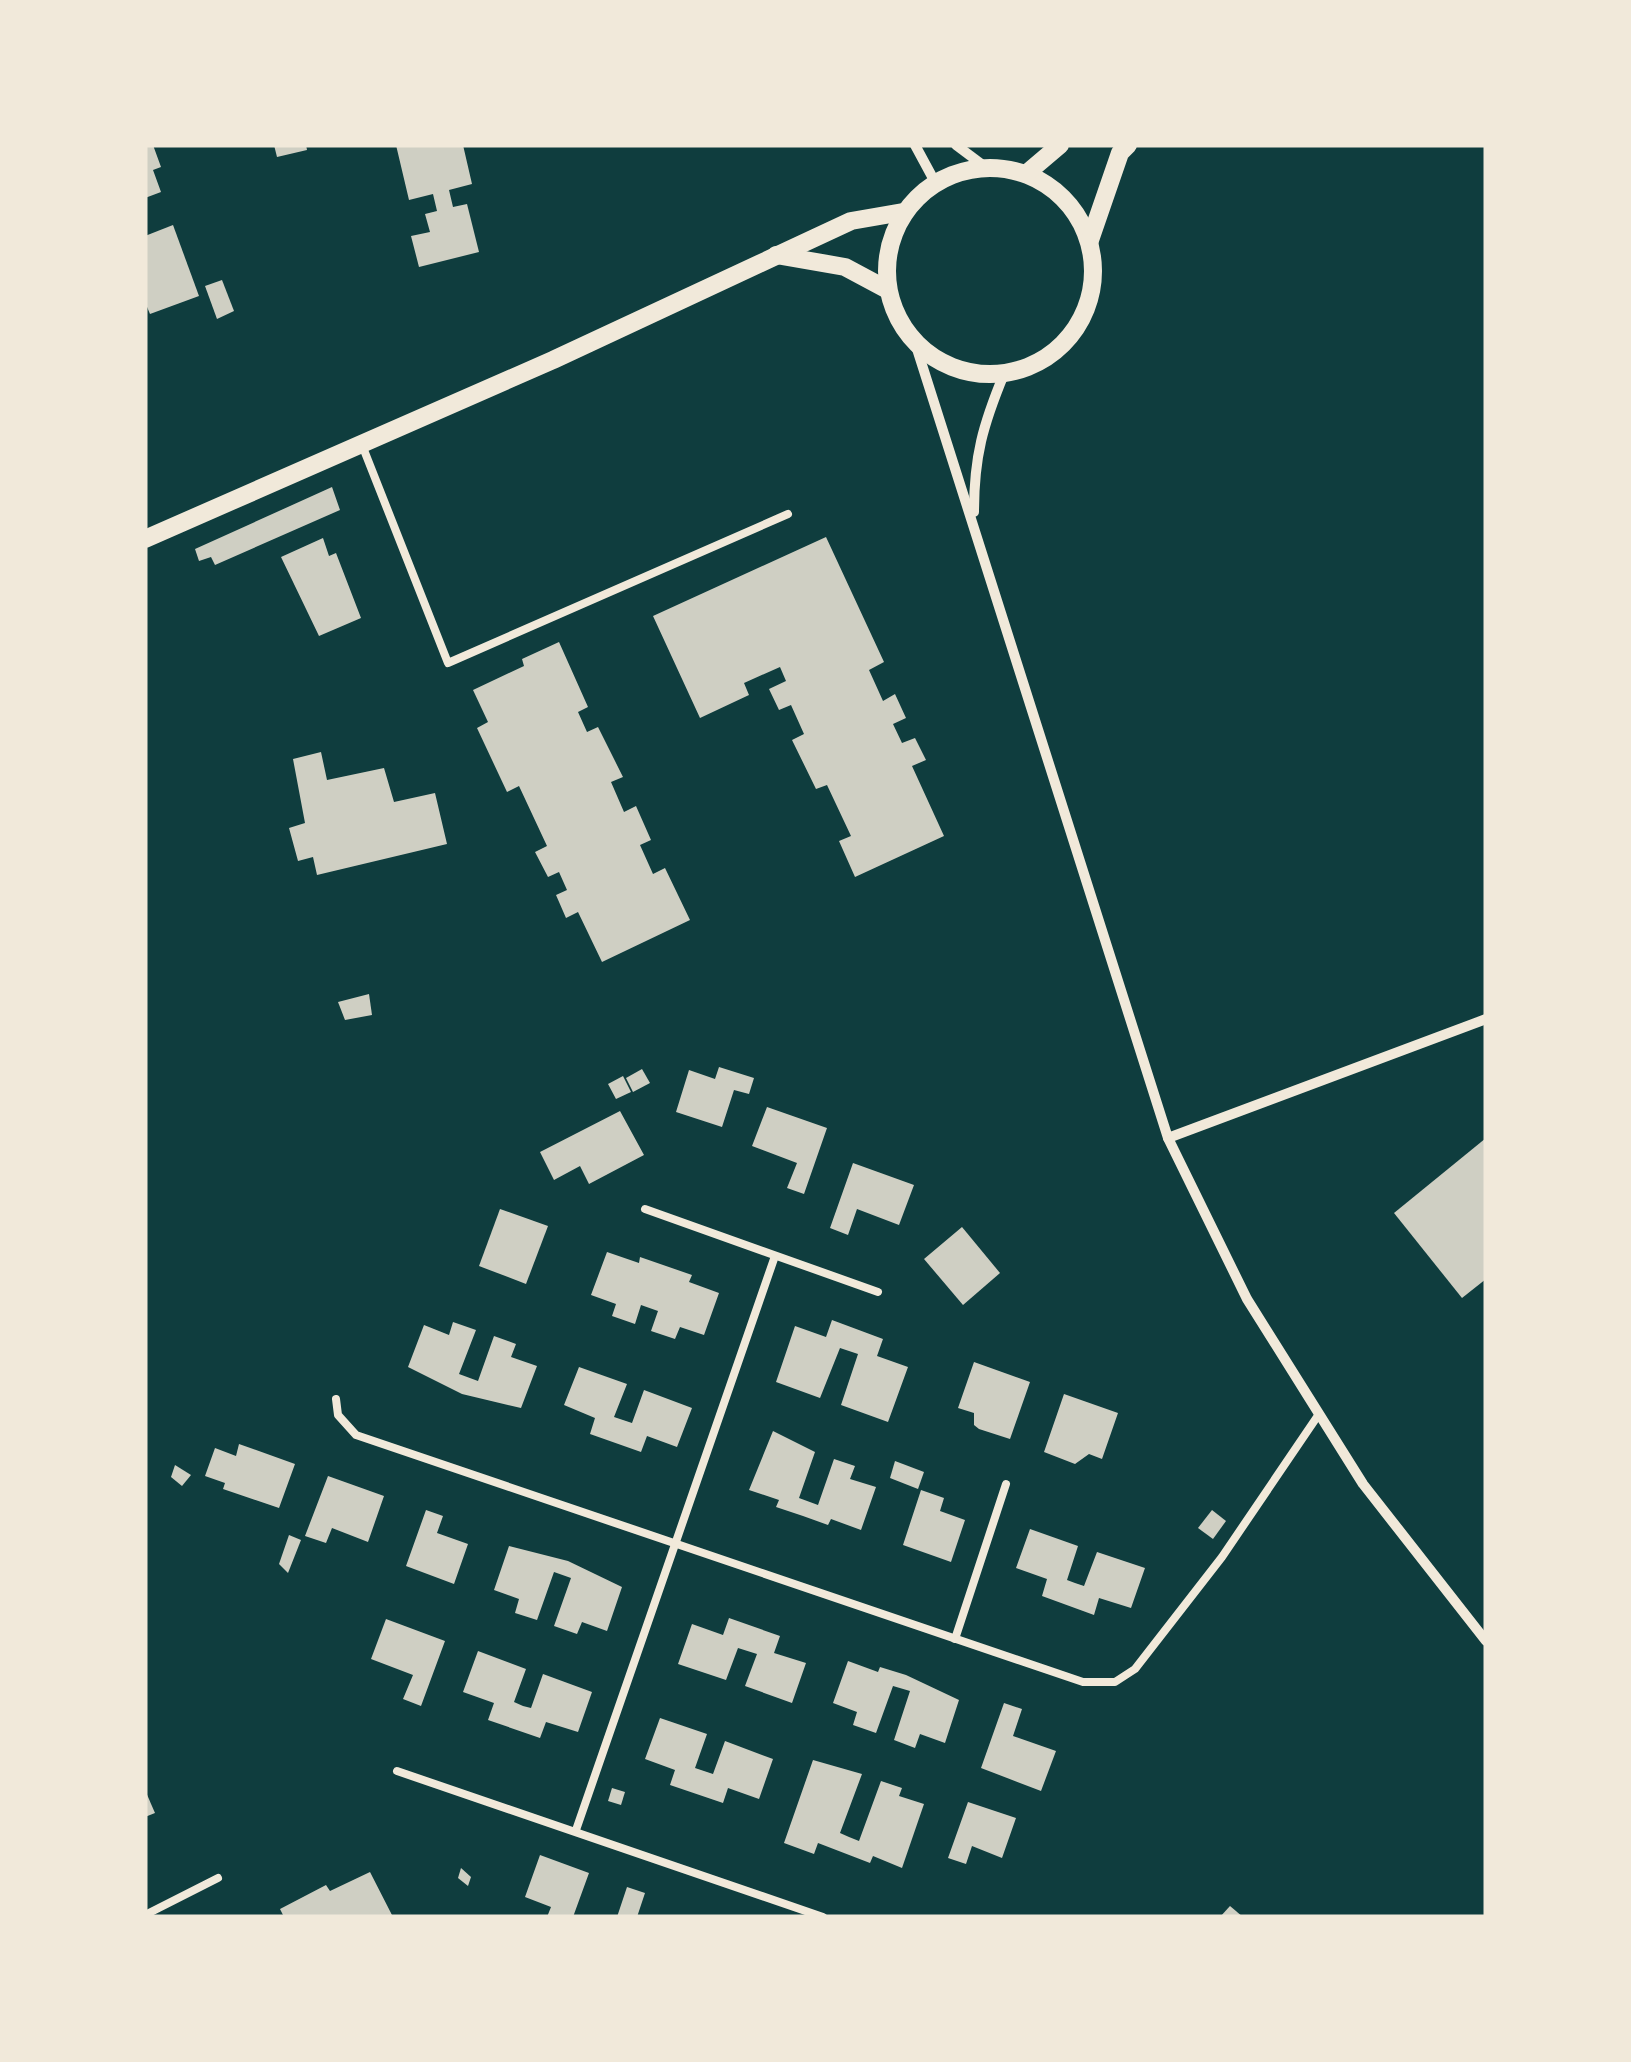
<svg xmlns="http://www.w3.org/2000/svg" width="1631" height="2062" viewBox="0 0 1631 2062" font-family="'Asap Condensed',sans-serif">
	<rect width="100%" height="100%" fill="#0f3d3e"/>
	<g fill="#cfcfc3">
		<polygon points="145,145 153,145 161,167 153,170 161,192 145,198"/>
		<polygon points="274,145 306,145 307,150 277,157"/>
		<polygon points="396,145 463,145 472,184 449,190 453,207 467,204 479,252 419,267 411,236 430,232 425,214 437,211 433,194 409,200"/>
		<polygon points="173,225 199,296 150,314 145,302 145,236"/>
		<polygon points="222,280 234,311 217,319 205,286"/>
		<polygon points="332,487 340,510 215,565 211,557 199,561 195,549"/>
		<polygon points="826,537 884,662 869,670 883,701 895,694 906,718 893,724 902,743 915,738 926,760 912,766 944,836 855,877 839,841 851,836 827,785 816,789 792,740 804,734 791,705 779,710 769,689 786,681 780,667 744,683 749,695 700,718 653,616"/>
		<polygon points="323,538 329,556 336,553 361,618 319,636 281,557"/>
		<polygon points="559,642 588,707 578,712 587,732 598,727 623,777 611,782 624,812 636,806 651,840 640,845 653,874 665,868 690,920 602,962 578,912 566,918 556,895 567,890 559,872 548,877 535,852 547,846 519,786 507,792 477,728 488,722 473,690 524,666 522,659"/>
		<polygon points="321,752 327,780 384,768 394,802 435,793 447,844 317,875 313,857 298,861 289,828 305,823 293,759"/>
		<polygon points="369,994 372,1015 345,1020 338,1002"/>
		<polygon points="719,1067 754,1078 749,1094 734,1090 722,1127 676,1112 689,1070 715,1079"/>
		<polygon points="642,1069 650,1083 633,1092 626,1078"/>
		<polygon points="623,1076 631,1092 616,1099 608,1084"/>
		<polygon points="767,1107 827,1128 804,1194 787,1188 797,1163 752,1146"/>
		<polygon points="620,1111 644,1155 589,1184 580,1166 554,1180 540,1152"/>
		<polygon points="1486,1138 1486,1279 1462,1298 1394,1213"/>
		<polygon points="853,1163 914,1185 899,1225 857,1209 848,1235 830,1228"/>
		<polygon points="500,1209 548,1226 526,1284 479,1266"/>
		<polygon points="962,1227 1000,1273 963,1305 924,1259"/>
		<polygon points="607,1252 639,1263 640,1257 692,1275 689,1282 719,1293 704,1335 680,1327 675,1339 651,1331 658,1311 641,1305 635,1324 612,1316 616,1304 591,1295"/>
		<polygon points="832,1320 883,1339 877,1356 908,1367 888,1422 841,1405 858,1354 840,1348 820,1398 776,1382 795,1326 826,1337"/>
		<polygon points="453,1322 476,1330 459,1374 478,1381 494,1336 516,1344 511,1357 537,1366 521,1408 462,1394 408,1367 424,1325 449,1335"/>
		<polygon points="974,1362 1030,1382 1010,1439 979,1429 974,1425 974,1413 958,1408"/>
		<polygon points="579,1367 627,1384 614,1417 632,1423 644,1390 692,1408 677,1447 647,1436 641,1452 590,1434 595,1418 564,1405"/>
		<polygon points="1064,1394 1118,1413 1102,1459 1089,1454 1075,1464 1044,1452"/>
		<polygon points="773,1431 815,1452 799,1498 818,1505 834,1459 855,1466 850,1479 876,1487 861,1530 831,1519 828,1525 803,1516 776,1507 779,1500 749,1490"/>
		<polygon points="239,1444 295,1464 279,1508 223,1489 225,1483 205,1476 215,1448 236,1456"/>
		<polygon points="895,1461 924,1472 918,1489 890,1478"/>
		<polygon points="175,1465 191,1475 182,1486 171,1477"/>
		<polygon points="328,1476 384,1496 368,1542 332,1528 326,1543 305,1536"/>
		<polygon points="921,1490 944,1498 940,1511 965,1520 951,1562 903,1545"/>
		<polygon points="426,1510 443,1516 437,1533 468,1544 454,1584 406,1566"/>
		<polygon points="1212,1510 1226,1521 1213,1539 1198,1528"/>
		<polygon points="1030,1529 1078,1546 1067,1580 1075,1583 1084,1586 1097,1552 1145,1568 1131,1608 1099,1598 1094,1615 1042,1596 1047,1579 1016,1568"/>
		<polygon points="289,1535 301,1540 288,1573 279,1564"/>
		<polygon points="509,1546 568,1561 622,1587 607,1631 582,1622 577,1634 554,1626 571,1578 554,1572 537,1620 515,1613 519,1599 494,1590"/>
		<polygon points="729,1618 780,1636 774,1653 806,1663 792,1703 745,1686 757,1654 738,1648 726,1680 678,1664 692,1624 723,1635"/>
		<polygon points="386,1619 445,1641 421,1706 403,1699 413,1675 371,1659"/>
		<polygon points="478,1651 526,1669 514,1702 523,1706 531,1708 543,1674 592,1692 578,1732 546,1722 540,1738 488,1720 494,1703 463,1692"/>
		<polygon points="848,1661 878,1672 880,1667 906,1675 959,1700 945,1743 920,1734 915,1748 894,1740 910,1691 893,1686 876,1733 853,1725 857,1712 833,1703"/>
		<polygon points="1004,1703 1022,1709 1013,1736 1056,1751 1041,1791 981,1768"/>
		<polygon points="660,1718 707,1734 695,1768 713,1774 725,1741 773,1759 759,1799 728,1788 723,1803 670,1785 675,1770 645,1759"/>
		<polygon points="813,1760 862,1774 840,1833 849,1837 859,1841 881,1781 902,1788 899,1796 924,1804 902,1868 873,1856 870,1863 818,1843 814,1854 784,1843"/>
		<polygon points="612,1788 625,1792 621,1805 608,1801"/>
		<polygon points="145,1790 155,1813 145,1817"/>
		<polygon points="968,1802 1016,1818 1002,1858 972,1846 966,1864 948,1858"/>
		<polygon points="540,1855 589,1873 573,1917 547,1917 551,1907 525,1897"/>
		<polygon points="461,1868 471,1877 468,1886 458,1878"/>
		<polygon points="370,1872 393,1917 284,1917 280,1909 326,1885 330,1891"/>
		<polygon points="627,1887 645,1893 637,1917 617,1917"/>
		<polygon points="1230,1906 1243,1917 1220,1917"/>
	</g>
	<g fill="none" stroke-linecap="round" stroke-linejoin="round">
		<g stroke="#f1e9da" stroke-width="8">
			<polyline points="362,445 448,663 788,514"/>
			<polyline points="645,1209 878,1292"/>
			<polyline points="336,1399 338,1415 356,1435 1083,1682 1115,1682 1135,1669 1222,1557 1319,1414"/>
			<polyline points="955,1639 1006,1484"/>
			<polyline points="397,1771 823,1917"/>
			<polyline points="576,1830 775,1256"/>
			<polyline points="145,1915 218,1878"/>
		</g>
		<g stroke="#f1e9da" stroke-width="10">
			<polyline points="915,145 935,182"/>
			<polyline points="956,145 984,166"/>
			<polyline points="917,349 1168,1138 1247,1299 1363,1484 1486,1641"/>
			<path d="M974,512c0,-56 9,-87 30,-138"/>
			<polyline points="1168,1138 1486,1019"/>
		</g>
		<g stroke="#f1e9da" stroke-width="18">
			<circle cx="990" cy="271" r="103"/>
			<polyline points="1027,173 1060,145"/>
			<polyline points="1090,240 1120,153 1128,145"/>
			<polyline points="776,255 845,267 888,290"/>
			<polyline points="145,539 553,360 851,221 903,212"/>
		</g>
	</g>
	<rect width="1631" height="2062" fill="none" stroke="#f1e9da" stroke-width="295"/>
</svg>
